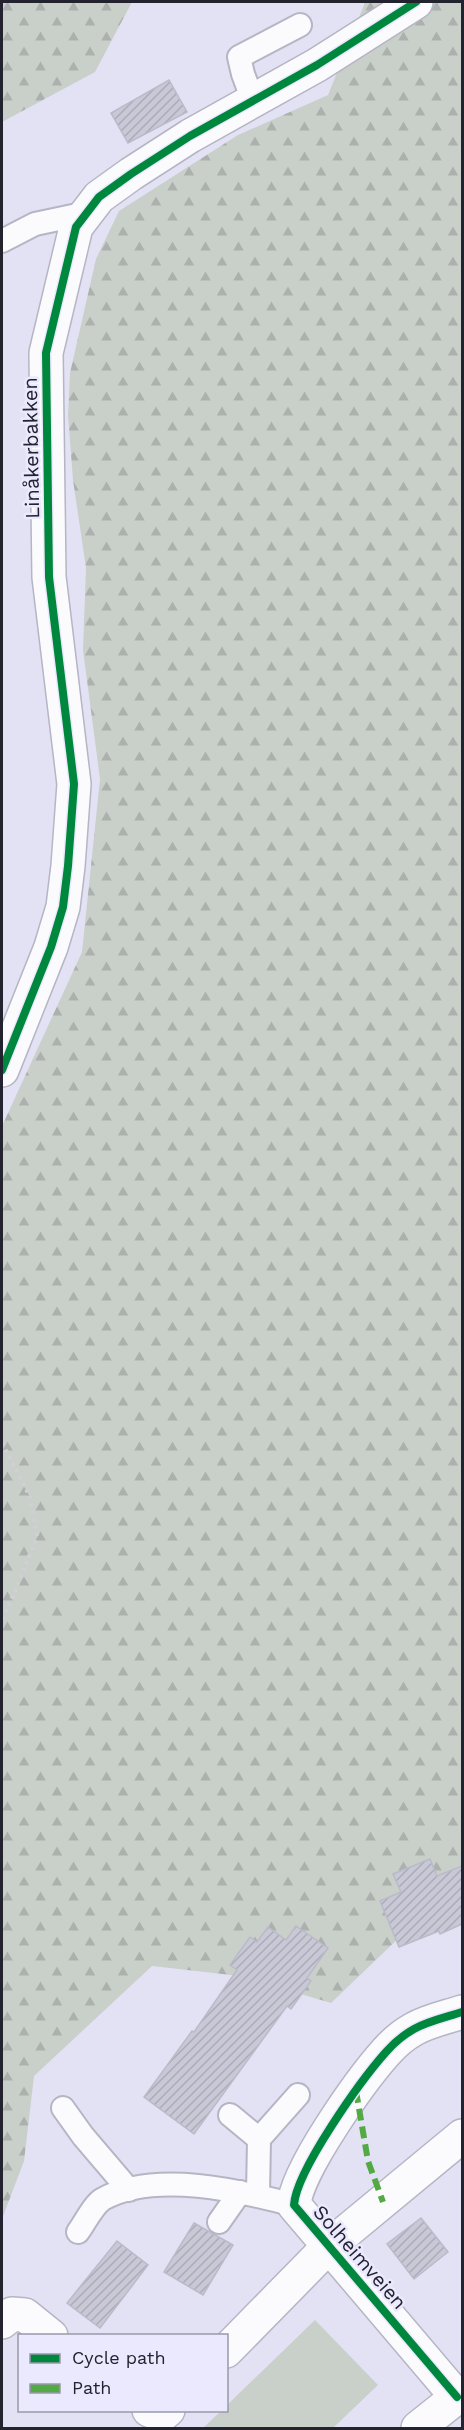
<svg xmlns="http://www.w3.org/2000/svg" width="464" height="2430" viewBox="0 0 464 2430" font-family="'Work Sans',sans-serif">
	<defs>
		<pattern id="forest-firs" width="22" height="20" patternUnits="userSpaceOnUse" patternTransform="scale(1.5)"><rect width="22" height="20" fill="#c9cfc9"/><path d="M5 1l3.5 6h-7zM16 11l3.5 6h-7z" fill="#acb1ad"/></pattern>
		<pattern id="building-hatch" width="6" height="6" patternUnits="userSpaceOnUse" patternTransform="scale(1.5)"><rect width="6" height="6" fill="#c8c8d6"/><path d="M-1 1l2-2M0 6l6-6M5 7l2-2" fill="none" stroke="#acacb8"/></pattern>
	</defs>
	<rect width="100%" height="100%" fill="#e3e2f5"/>
	<g fill="url(#forest-firs)">
		<polygon points="2,2 132,2 95,72 2,122"/>
		<polygon points="364,2 462,2 462,1905 428,1910 331,2003 240,1976 152,1966 34,2076 24,2161 2,2219 2,1126 82,952 100,779 83,650 86,568 73,480 68,415 70,373 96,259 119,211 238,135 328,95 364,5"/>
	</g>
	<polygon fill="#c9cfc9" points="315,2320 378,2385 333,2428 203,2428 221,2411 226,2410 227,2405"/>
	<g fill="url(#building-hatch)" stroke="#bbbaca" stroke-width="1.5">
		<polygon points="169,80 187,112 128,143 111,113"/>
		<polygon points="430,1859 437,1876 462,1866 462,1924 440,1934 439,1931 399,1947 380,1901 401,1892 393,1874"/>
		<polygon points="296,1926 328,1948 307,1978 311,1981 291,2009 287,2006 194,2134 144,2097 192,2031 194,2032 237,1970 230,1965 250,1937 257,1942 268,1927 286,1940"/>
		<polygon points="421,2218 448,2252 414,2279 387,2244"/>
		<polygon points="194,2223 233,2245 203,2295 164,2272"/>
		<polygon points="117,2241 148,2265 100,2328 67,2303"/>
	</g>
	<g fill="none" stroke-linecap="round" stroke-linejoin="round">
		<defs>
			<g id="service">
				<polyline points="253,101 243,74 239,57 300,25"/>
				<polyline points="2,241 35,224 87,213"/>
				<polyline points="63,2108 83,2136 129,2190"/>
				<polyline points="230,2115 259,2139"/>
				<polyline points="258,2195 259,2139 298,2095"/>
				<polyline points="219,2222 240,2192"/>
				<path d="M78,2232c7,-9 15,-27 25,-33 52,-29 138,-8 191,6"/>
			</g>
			<g id="minor">
				<polyline points="2,1070 51,947 63,907 68,866 74,784 49,577 46,353 76,227 99,197 131,174 190,136 317,65 416,2"/>
				<polyline points="2,2322 12,2314 25,2315 51,2336"/>
				<polyline points="226,2351 329,2246 462,2136"/>
				<path d="M457,2397l-163,-192c2,-34 67,-125 92,-153 7,-8 19,-18 28,-23 14,-8 33,-12 48,-17"/>
				<polyline points="149,2410 162,2415 168,2410"/>
				<polyline points="418,2428 462,2393"/>
			</g>
		</defs>
		<use href="#service" stroke="#b5b5c4" stroke-width="26"/>
		<use href="#minor" stroke="#b5b5c4" stroke-width="36"/>
		<polyline stroke="#d1d0d6" stroke-width="4" stroke-dasharray="3 4.5" stroke-linecap="butt" points="2,1443 30,1497 37,1537 2,1622"/>
		<use href="#service" stroke="#fbfbfe" stroke-width="22"/>
		<use href="#minor" stroke="#fbfbfe" stroke-width="33"/>
		<polyline stroke="#53aa45" stroke-width="6" stroke-dasharray="12 6" stroke-linecap="butt" points="356,2091 368,2161 383,2202"/>
		<defs>
			<g id="cycleway">
				<polyline points="2,1070 51,947 63,907 68,866 74,784 49,577 46,353 76,227 99,197 131,174 190,136 317,65 416,2"/>
				<path d="M457,2397l-163,-192c2,-34 67,-125 92,-153 7,-8 19,-18 28,-23 14,-8 33,-12 48,-17"/>
			</g>
		</defs>
		<use href="#cycleway" stroke="#eae9fe" stroke-width="11"/>
		<use href="#cycleway" stroke="#00873e" stroke-width="8"/>
	</g>
	<g text-anchor="middle" dominant-baseline="central" stroke-width="5" stroke-linejoin="round" paint-order="stroke">
		<g font-size="20" fill="#23222f" stroke="#eae9fe">
			<text transform="translate(31 448) rotate(-91)">Linåkerbakken</text>
			<text transform="translate(360 2257) rotate(49)">Solheimveien</text>
		</g>
	</g>
	<rect width="464" height="2430" fill="none" stroke="#23222f" stroke-width="6"/>
	<rect x="18" y="2334" width="210" height="78" fill="#eae9fe" stroke="#9a99ab" stroke-width="1.5"/>
	<rect x="30" y="2354" width="30" height="9" fill="#00873e" stroke="#9a99ab" stroke-width="1.5"/>
	<text x="72" y="2364" font-size="18" fill="#23222f">Cycle path</text>
	<rect x="30" y="2384" width="30" height="9" fill="#53aa45" stroke="#9a99ab" stroke-width="1.5"/>
	<text x="72" y="2394" font-size="18" fill="#23222f">Path</text>
</svg>
